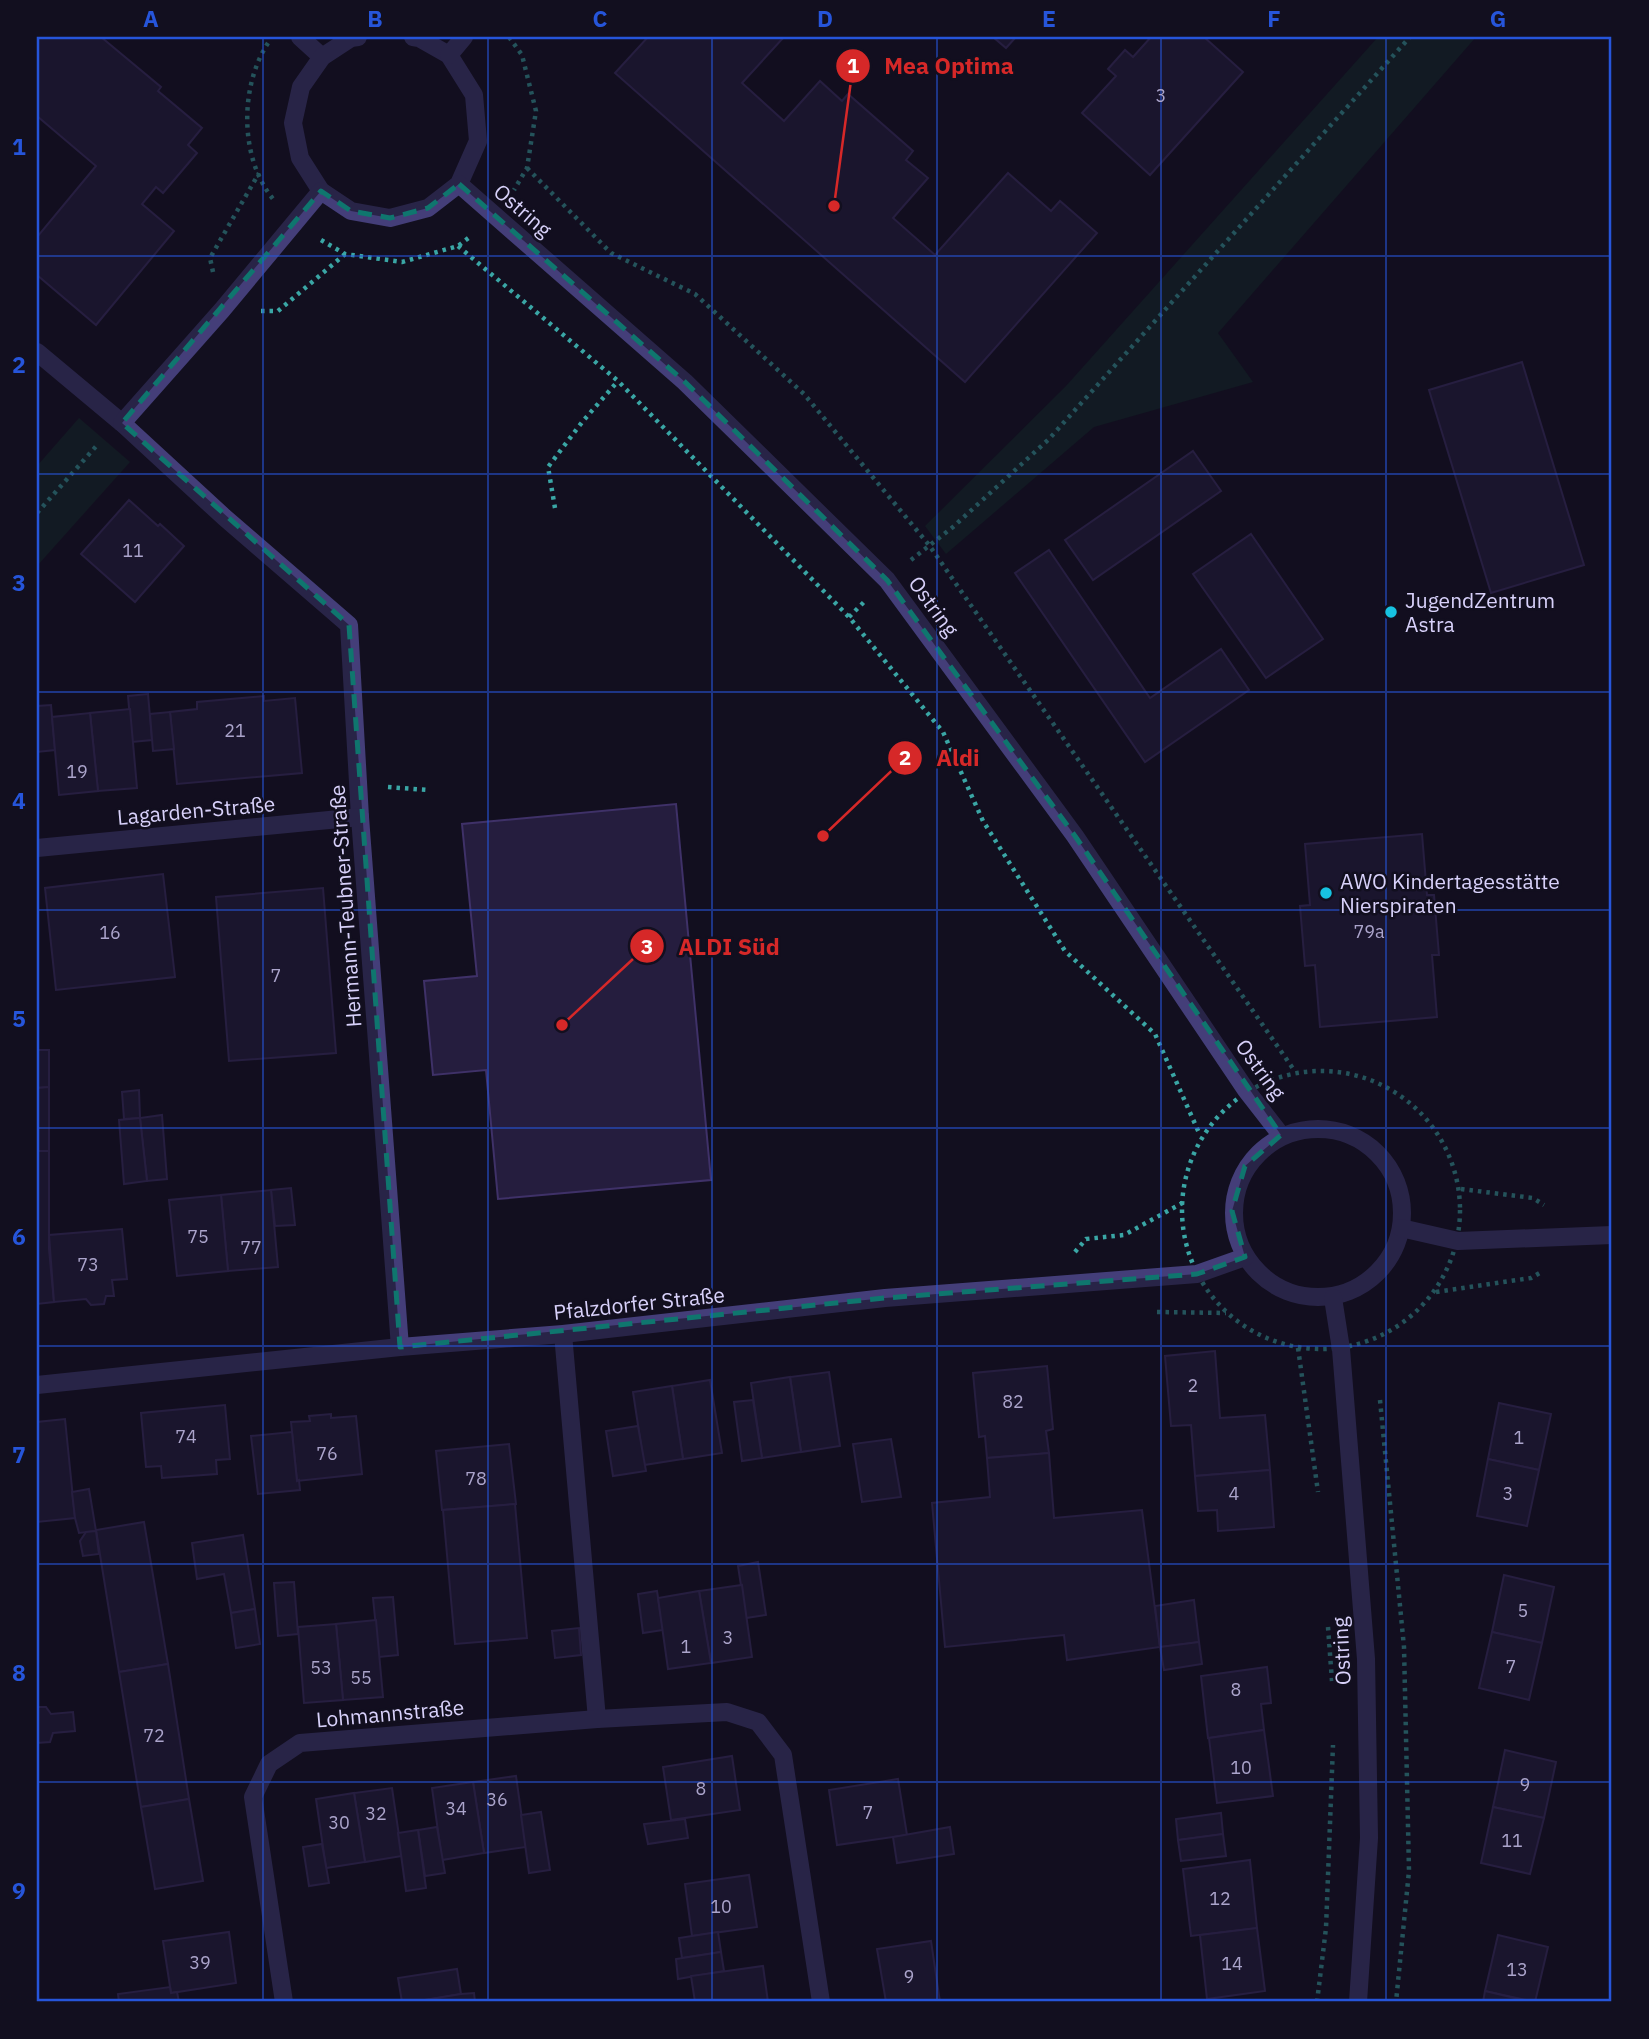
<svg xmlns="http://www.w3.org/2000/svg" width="1649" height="2039" viewBox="0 0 1649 2039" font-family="'IBM Plex Sans',sans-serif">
	<rect width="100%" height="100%" fill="#120f1f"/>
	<g fill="#122828">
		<polygon points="1378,37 1476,37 1218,333 1253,382 1094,427 946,554 925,526 1066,386"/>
		<polygon points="79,418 130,462 37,566 37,466"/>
	</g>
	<g fill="#251d3e" stroke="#3f3168" stroke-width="2">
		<polygon points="37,37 101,37 161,87 158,91 202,128 188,145 197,153 163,193 156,187 142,204 174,231 96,325 37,275 37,237 96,166 37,116"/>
		<polygon points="648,37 784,37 742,83 784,121 820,81 842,101 848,94 913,151 906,160 928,178 893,218 935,255 1008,173 1051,211 1060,201 1097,233 965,382 615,73"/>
		<polygon points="993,37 1016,37 1006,48"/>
		<polygon points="1151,37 1204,37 1243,72 1150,175 1082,113 1116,76 1108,69 1125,50 1133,57"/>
		<polygon points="1522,362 1584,565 1491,593 1429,390"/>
		<polygon points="1193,451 1221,491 1093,580 1065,540"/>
		<polygon points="129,500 158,526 160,524 184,546 135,602 81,554"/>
		<polygon points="1251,534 1323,639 1266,678 1193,574"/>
		<polygon points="1049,550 1150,698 1221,649 1249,690 1145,762 1015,573"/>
		<polygon points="148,694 152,740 132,742 128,696"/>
		<polygon points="264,696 264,701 295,698 302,773 177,784 170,712 197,709 197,702"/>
		<polygon points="51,705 55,750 37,752 37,706"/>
		<polygon points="130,709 137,788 98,791 90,713"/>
		<polygon points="170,712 174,749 153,751 150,714"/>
		<polygon points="90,713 98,791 59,795 52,717"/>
		<polygon points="676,804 711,1180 498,1199 486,1070 433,1075 424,981 477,976 462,824"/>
		<polygon points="1422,834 1427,895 1434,895 1439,955 1432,955 1437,1017 1320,1027 1315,965 1305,966 1300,906 1310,905 1305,844"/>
		<polygon points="163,874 175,977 56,990 45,888"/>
		<polygon points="323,888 336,1053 229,1061 216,897"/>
		<polygon points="37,1050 49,1050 49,1087 37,1088"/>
		<polygon points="49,1087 49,1151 37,1151 37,1088"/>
		<polygon points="139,1090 140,1118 124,1119 122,1092"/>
		<polygon points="162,1115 167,1179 147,1181 140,1118"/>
		<polygon points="140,1118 147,1181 124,1184 119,1120"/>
		<polygon points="37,1151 49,1151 49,1249 54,1302 37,1304"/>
		<polygon points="291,1188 295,1225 275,1226 271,1190"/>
		<polygon points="271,1190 278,1267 228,1271 221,1195"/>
		<polygon points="221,1195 228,1271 177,1276 169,1200"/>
		<polygon points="122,1229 127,1279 112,1280 114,1296 106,1296 104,1304 91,1305 86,1299 54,1302 49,1235"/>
		<polygon points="1215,1351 1220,1418 1265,1415 1270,1470 1195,1476 1191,1425 1171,1426 1165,1356"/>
		<polygon points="1047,1366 1053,1429 1046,1431 1049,1453 987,1458 985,1436 979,1437 973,1373"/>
		<polygon points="829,1372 840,1446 801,1452 790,1377"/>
		<polygon points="790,1377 801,1452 762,1458 751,1383"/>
		<polygon points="710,1380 722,1453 683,1459 672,1386"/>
		<polygon points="672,1386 683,1459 644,1465 633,1392"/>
		<polygon points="753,1400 762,1458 742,1461 734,1402"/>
		<polygon points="1499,1403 1551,1414 1539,1470 1488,1459"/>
		<polygon points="225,1405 230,1459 216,1460 217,1474 162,1478 161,1466 146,1467 141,1413"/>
		<polygon points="331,1414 331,1418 356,1416 362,1474 297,1481 291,1422 310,1421 309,1416"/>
		<polygon points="65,1419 75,1518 37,1522 37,1422"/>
		<polygon points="638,1426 646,1471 613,1476 606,1431"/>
		<polygon points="292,1432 297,1481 299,1480 300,1490 258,1494 251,1436"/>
		<polygon points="891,1439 901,1497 862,1502 853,1444"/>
		<polygon points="509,1444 516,1504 442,1510 436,1451"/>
		<polygon points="1049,1453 1054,1518 1142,1510 1160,1647 1067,1660 1064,1635 945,1647 932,1503 990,1497 987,1458"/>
		<polygon points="1488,1459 1539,1470 1527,1526 1477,1516"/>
		<polygon points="1270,1470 1274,1527 1218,1531 1217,1510 1198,1511 1195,1476"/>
		<polygon points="89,1489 96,1531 79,1533 75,1518 72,1492"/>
		<polygon points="515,1504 527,1638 455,1644 443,1510"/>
		<polygon points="144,1522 168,1664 119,1672 96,1530"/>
		<polygon points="96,1531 99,1554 83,1556 80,1541 86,1532"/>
		<polygon points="243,1535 255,1609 231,1613 224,1574 197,1579 192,1543"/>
		<polygon points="758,1562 766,1615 746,1618 738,1566"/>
		<polygon points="1504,1575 1554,1587 1542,1643 1492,1632"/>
		<polygon points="294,1582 298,1634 278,1636 274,1583"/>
		<polygon points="742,1585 752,1657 711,1663 699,1591"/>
		<polygon points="657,1591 663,1630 643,1633 638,1594"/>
		<polygon points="699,1591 711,1663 668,1669 658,1598"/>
		<polygon points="393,1597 398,1655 379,1657 373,1598"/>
		<polygon points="1194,1600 1199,1642 1160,1647 1155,1606"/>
		<polygon points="255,1609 260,1644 236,1648 231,1613"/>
		<polygon points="376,1620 383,1697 343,1700 336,1624"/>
		<polygon points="336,1624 343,1700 304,1703 298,1627"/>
		<polygon points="579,1628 581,1655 555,1658 552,1631"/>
		<polygon points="1492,1632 1542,1643 1529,1700 1479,1688"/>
		<polygon points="1199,1642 1202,1664 1164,1670 1160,1647"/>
		<polygon points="168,1664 189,1799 141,1807 119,1672"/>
		<polygon points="1267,1667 1271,1703 1261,1704 1264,1730 1208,1738 1201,1676"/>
		<polygon points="37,1707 46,1707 51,1714 73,1712 75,1731 53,1733 50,1742 37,1743"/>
		<polygon points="1264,1730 1273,1796 1217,1803 1209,1738"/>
		<polygon points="1505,1750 1556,1762 1544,1818 1493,1807"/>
		<polygon points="732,1756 740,1810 671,1820 663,1767"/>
		<polygon points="516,1776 526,1847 484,1853 473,1782"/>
		<polygon points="898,1779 907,1835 837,1845 829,1790"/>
		<polygon points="473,1782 484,1853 442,1860 432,1788"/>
		<polygon points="392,1788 402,1856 365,1862 354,1793"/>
		<polygon points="354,1793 365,1862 326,1868 316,1799"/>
		<polygon points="189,1799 203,1881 155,1889 141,1807"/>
		<polygon points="1493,1807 1544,1818 1530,1874 1481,1863"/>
		<polygon points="541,1812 550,1870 529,1873 521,1815"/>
		<polygon points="1221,1813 1223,1834 1178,1840 1176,1819"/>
		<polygon points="685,1819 688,1838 648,1844 644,1824"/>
		<polygon points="437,1827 445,1873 425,1876 418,1830"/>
		<polygon points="950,1827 954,1854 897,1863 893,1837"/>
		<polygon points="418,1830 426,1888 406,1891 398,1833"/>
		<polygon points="1223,1834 1226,1856 1181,1861 1178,1840"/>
		<polygon points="322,1844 329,1883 309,1886 303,1847"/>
		<polygon points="1250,1860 1257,1928 1191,1936 1183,1869"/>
		<polygon points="749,1875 757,1927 692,1936 685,1884"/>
		<polygon points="1257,1928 1265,1991 1207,1999 1200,1935"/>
		<polygon points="229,1932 236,1983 171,1993 163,1941"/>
		<polygon points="718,1932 721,1952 682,1958 679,1938"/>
		<polygon points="1498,1935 1548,1947 1535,2002 1485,1991"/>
		<polygon points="931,1941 940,2002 886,2002 877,1949"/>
		<polygon points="721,1952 724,1971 678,1979 676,1959"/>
		<polygon points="763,1966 768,2002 695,2002 691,1976"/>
		<polygon points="457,1969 461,1994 413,2002 402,2002 398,1978"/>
		<polygon points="170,1987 171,1993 177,1992 179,2002 119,2002 118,1994"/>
		<polygon points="1485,1991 1531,2002 1483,2002"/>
		<polygon points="474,1993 475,2002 413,2002 461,1994"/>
	</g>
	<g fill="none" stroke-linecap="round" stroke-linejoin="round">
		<g stroke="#3aa6a5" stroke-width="4.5" stroke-dasharray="3.5 5" stroke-linecap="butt">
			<polyline points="509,37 522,55 536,111 527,168 514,190"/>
			<path d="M268,43c-28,43 -29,114 5,156"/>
			<polyline points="527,168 611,253 695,294 804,394 929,545 1294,1070"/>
			<polyline points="321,240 345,254 402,262 458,246 471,236"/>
			<polyline points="458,246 618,381 849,617 943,732 983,821 1065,951 1155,1034 1200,1135"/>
			<polyline points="213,272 210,258 259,173"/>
			<polyline points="261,311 278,311 345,254"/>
			<polyline points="555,508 548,467 583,421 618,381"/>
			<polyline points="37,513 99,443"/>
			<polyline points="911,560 953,527 1049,439 1410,37"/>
			<polyline points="849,617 865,601"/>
			<polyline points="388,787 428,790"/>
			<circle cx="1321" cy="1210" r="139"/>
			<polyline points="1461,1189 1533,1198 1544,1205"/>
			<polyline points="1075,1252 1086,1239 1124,1235 1186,1201"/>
			<polyline points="1436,1292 1531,1278 1543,1271"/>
			<polyline points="1157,1312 1226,1313"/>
			<polyline points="1298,1348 1318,1492"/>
			<polyline points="1380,1400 1404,1647 1409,1871 1396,2002"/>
			<polyline points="1328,1627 1332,1681"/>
			<polyline points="1317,2002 1326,1928 1333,1745"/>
		</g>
		<g stroke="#443e79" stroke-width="18">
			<polyline points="300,37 322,57"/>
			<polyline points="358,37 351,38 322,57 301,87 293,123 300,158 321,191 351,211 390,218 428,208 459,184 478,141 474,95 449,55 419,38 413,37"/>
			<polyline points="449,55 464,37"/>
			<polyline points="459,184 685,382 887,580 1075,836 1246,1090 1281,1135"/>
			<polyline points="37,352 122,423 224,517 349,625 360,817 400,1347"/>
			<polyline points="122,423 222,310 321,191"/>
			<polyline points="37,848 360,817"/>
			<circle cx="1318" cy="1213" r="84"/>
			<polyline points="1401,1228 1458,1241 1612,1235"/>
			<polyline points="1333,1298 1341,1349 1366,1659 1369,1838 1358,2002"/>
			<polyline points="563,1334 597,1719"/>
			<polyline points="37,1385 400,1347 563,1334 885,1298 1197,1274 1245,1257"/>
			<polyline points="284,2002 253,1797 269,1764 300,1743 597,1719 727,1712 758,1722 783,1755 821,2002"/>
		</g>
	</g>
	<path d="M0 0H1649V2039H0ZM459,184l226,198 202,198 188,256 206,299 -36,31 -13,45 13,46 -48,17 -312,24 -485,49 -51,-722 -227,-202 199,-232 30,20 39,7 38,-10z" fill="#120f1f" fill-opacity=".55" fill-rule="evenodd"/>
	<path fill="none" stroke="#0f766e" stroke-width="5" stroke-dasharray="14 9" stroke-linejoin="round" d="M459,184l226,198 202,198 188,256 206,299 -36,31 -13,45 13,46 -48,17 -312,24 -485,49 -51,-722 -227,-202 199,-232 30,20 39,7 38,-10z"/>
	<path fill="none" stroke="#2655da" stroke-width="2" stroke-opacity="0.55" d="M263,37v1965M488,37v1965M712,37v1965M937,37v1965M1161,37v1965M1386,37v1965M37,256h1575M37,474h1575M37,692h1575M37,910h1575M37,1128h1575M37,1346h1575M37,1564h1575M37,1782h1575"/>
	<g fill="#17c2e1" stroke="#120f1f" stroke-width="2.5">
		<circle cx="1391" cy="612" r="7"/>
		<circle cx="1326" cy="893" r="7"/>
	</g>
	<g text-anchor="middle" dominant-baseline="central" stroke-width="5" stroke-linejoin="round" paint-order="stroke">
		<g font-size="18" fill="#aba4cb">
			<text x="1161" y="95">3</text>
			<text x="133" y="550">11</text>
			<text x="235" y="730">21</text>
			<text x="77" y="771">19</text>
			<text x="1369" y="931">79a</text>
			<text x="110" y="932">16</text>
			<text x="276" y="975">7</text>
			<text x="198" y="1236">75</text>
			<text x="251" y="1247">77</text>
			<text x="88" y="1264">73</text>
			<text x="1193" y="1385">2</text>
			<text x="1013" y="1401">82</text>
			<text x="186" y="1436">74</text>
			<text x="1519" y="1437">1</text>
			<text x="327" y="1453">76</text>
			<text x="476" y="1478">78</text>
			<text x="1234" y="1493">4</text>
			<text x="1508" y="1493">3</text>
			<text x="1523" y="1610">5</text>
			<text x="728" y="1637">3</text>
			<text x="686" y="1646">1</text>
			<text x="1511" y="1666">7</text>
			<text x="321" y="1667">53</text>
			<text x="361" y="1677">55</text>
			<text x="1236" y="1689">8</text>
			<text x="154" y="1735">72</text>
			<text x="1241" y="1767">10</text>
			<text x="1525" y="1784">9</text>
			<text x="701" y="1788">8</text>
			<text x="497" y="1799">36</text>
			<text x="456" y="1808">34</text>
			<text x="868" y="1812">7</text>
			<text x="376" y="1813">32</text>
			<text x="339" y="1822">30</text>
			<text x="1512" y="1840">11</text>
			<text x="1220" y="1898">12</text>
			<text x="721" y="1906">10</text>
			<text x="200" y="1962">39</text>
			<text x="1232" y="1963">14</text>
			<text x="1517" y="1969">13</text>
			<text x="909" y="1976">9</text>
		</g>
		<g font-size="21" fill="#d8d1fa" stroke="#120f1f">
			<text transform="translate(523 210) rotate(41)">Ostring</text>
			<text transform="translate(934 606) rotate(54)">Ostring</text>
			<text transform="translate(196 810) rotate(-5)">Lagarden-Straße</text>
			<text transform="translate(345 906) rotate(-94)">Hermann-Teubner-Straße</text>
			<text transform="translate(1261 1069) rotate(54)">Ostring</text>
			<text transform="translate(639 1303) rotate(-6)">Pfalzdorfer Straße</text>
			<text transform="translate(1341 1651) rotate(-93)">Ostring</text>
			<text transform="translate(390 1713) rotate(-5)">Lohmannstraße</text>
		</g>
		<g font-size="21" fill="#d8d1fa" stroke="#120f1f" text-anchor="start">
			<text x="1405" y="600">JugendZentrum<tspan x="1405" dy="24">Astra</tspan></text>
			<text x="1340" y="881">AWO Kindertagesstätte<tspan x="1340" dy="24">Nierspiraten</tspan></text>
		</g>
	</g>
	<path fill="none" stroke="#d62828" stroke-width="2.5" d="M834 206L853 66M823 836L905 758M562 1025L647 946"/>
	<g fill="#d62828" stroke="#120f1f" stroke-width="2.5">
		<circle cx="834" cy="206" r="7"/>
		<circle cx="823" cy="836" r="7"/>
		<circle cx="562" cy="1025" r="7"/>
		<circle cx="853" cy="66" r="18"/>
		<circle cx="905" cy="758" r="18"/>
		<circle cx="647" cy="946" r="18"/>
	</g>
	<g font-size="21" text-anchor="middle" font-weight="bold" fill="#fff">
		<text x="853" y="73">1</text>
		<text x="905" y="765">2</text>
		<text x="647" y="954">3</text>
	</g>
	<g font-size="23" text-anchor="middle" font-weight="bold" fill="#d62828" stroke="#120f1f" stroke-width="5" stroke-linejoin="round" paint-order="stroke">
		<text x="949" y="74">Mea Optima</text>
		<text x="958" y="766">Aldi</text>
		<text x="729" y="955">ALDI Süd</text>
	</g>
	<rect width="1649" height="2039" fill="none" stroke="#120f1f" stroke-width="77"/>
	<rect x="38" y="38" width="1572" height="1962" fill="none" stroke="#2655da" stroke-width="2.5"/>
	<g font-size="23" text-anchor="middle" font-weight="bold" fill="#2655da">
		<text x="151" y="27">A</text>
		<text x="375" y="27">B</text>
		<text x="600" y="27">C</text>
		<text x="825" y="27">D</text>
		<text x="1049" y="27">E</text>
		<text x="1274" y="27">F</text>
		<text x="1498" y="27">G</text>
		<text x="19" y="155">1</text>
		<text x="19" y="373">2</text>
		<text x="19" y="591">3</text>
		<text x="19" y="809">4</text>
		<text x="19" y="1027">5</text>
		<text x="19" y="1245">6</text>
		<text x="19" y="1463">7</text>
		<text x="19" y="1681">8</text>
		<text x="19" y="1899">9</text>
	</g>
</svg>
